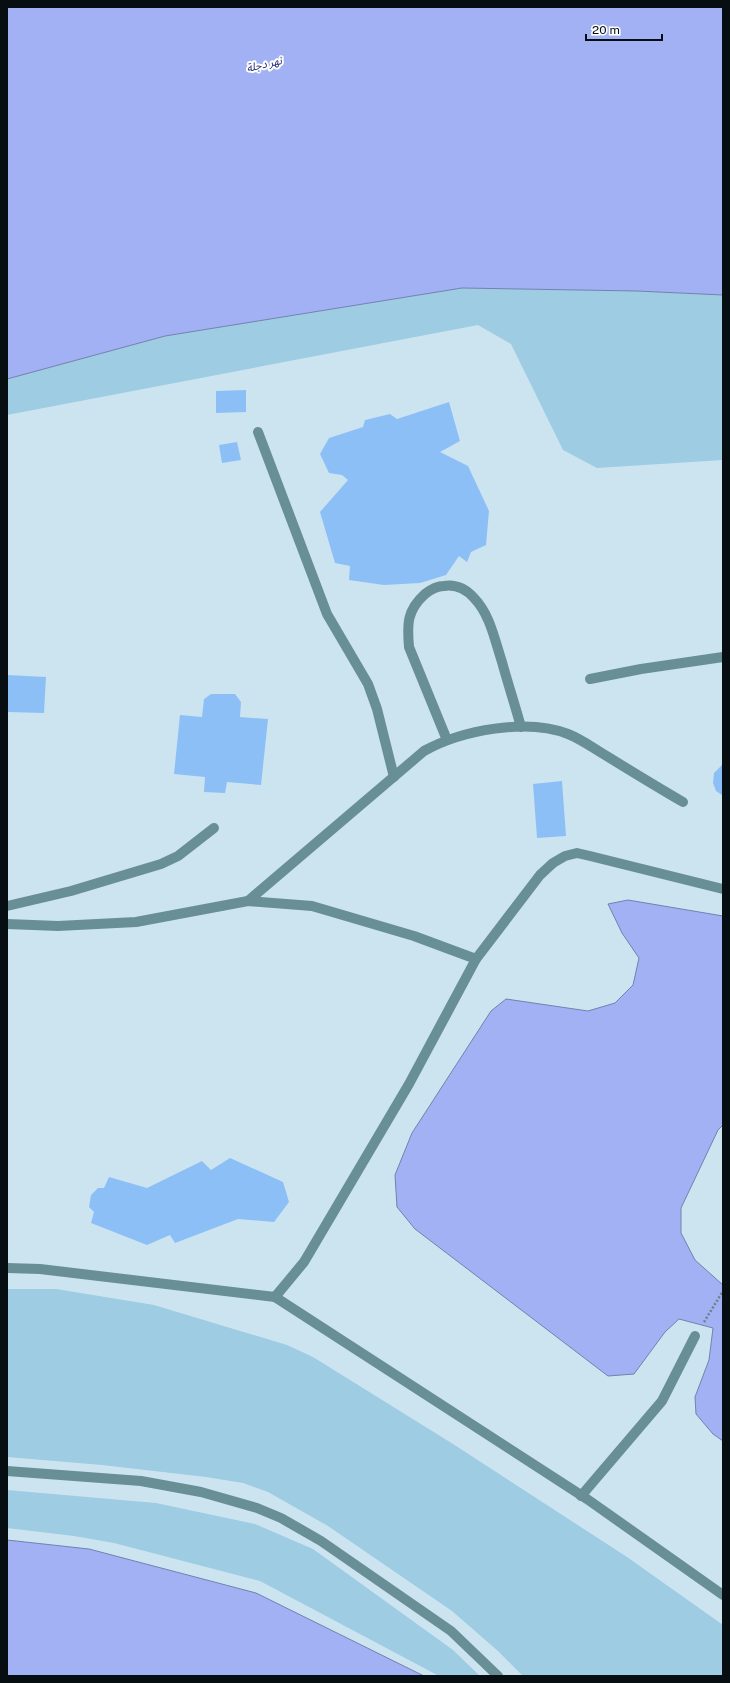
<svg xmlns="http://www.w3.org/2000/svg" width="730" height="1683" viewBox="0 0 730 1683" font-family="'Public Sans','Noto Sans Arabic',sans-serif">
	<rect width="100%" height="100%" fill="#cce4f0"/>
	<g fill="#9ecce3">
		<polygon points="462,288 637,291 723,295 723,460 597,468 563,450 511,344 478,325 7,415 7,379 165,336"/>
		<polygon points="7,1289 56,1289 154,1305 287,1345 313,1357 453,1444 627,1557 723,1625 723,1676 523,1676 498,1651 452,1611 328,1526 268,1492 243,1483 206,1477 102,1465 7,1457"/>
		<polygon points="7,1490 156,1503 255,1524 313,1549 453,1650 480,1676 439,1676 260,1581 114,1543 74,1536 7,1528"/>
	</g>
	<g fill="#a2b1f3" stroke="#7380b0">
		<polygon points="7,7 723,7 723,295 637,291 462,288 165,336 7,379"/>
		<polygon points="628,900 723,916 723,1125 718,1130 681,1208 681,1233 695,1260 723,1285 723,1441 713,1434 696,1414 695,1397 709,1360 713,1328 679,1319 665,1332 634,1374 608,1376 415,1229 397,1207 395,1175 412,1133 491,1011 506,999 588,1011 615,1003 633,985 639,958 622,933 608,904"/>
		<polygon points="7,1540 89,1549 256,1593 424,1676 7,1676"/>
	</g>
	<g fill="#8dbff7">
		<polygon points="246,390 246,412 216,413 216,391"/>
		<polygon points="449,402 460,441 440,452 468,466 489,511 486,545 471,552 467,562 459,556 446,575 420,583 384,585 349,580 350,566 335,563 320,512 348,480 342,475 329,473 320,454 329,438 363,427 365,420 390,414 397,419"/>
		<polygon points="237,442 241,460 222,463 219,445"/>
		<polygon points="7,675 46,677 44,713 7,712"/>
		<polygon points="211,694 235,694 241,702 240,717 268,719 261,785 227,782 225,793 204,792 205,777 174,774 180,715 202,717 204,699"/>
		<polygon points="723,764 723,795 722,795 716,791 713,783 714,773"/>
		<polygon points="562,781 566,836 537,838 533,784"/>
		<polygon points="230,1158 283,1182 289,1202 274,1222 238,1219 175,1243 170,1235 147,1245 91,1223 94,1212 89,1207 91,1195 98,1188 104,1188 109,1177 147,1188 202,1161 211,1170"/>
	</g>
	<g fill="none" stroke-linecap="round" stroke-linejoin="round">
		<polyline stroke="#6e7e87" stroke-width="2.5" stroke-dasharray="2 2" stroke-linecap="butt" points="704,1322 723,1291"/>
		<g stroke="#688f95" stroke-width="10">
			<polyline points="258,432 327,614 368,684 377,709 394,777"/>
			<path d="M447,740l-38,-93c-2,-23 -2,-37 16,-53 5,-4 13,-8 19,-8 13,-2 22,3 30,12 16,16 21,43 28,64 6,22 13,43 19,65"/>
			<polyline points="7,906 71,891 161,864 178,856 214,828"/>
			<polyline points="581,1496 662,1401 695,1336"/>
		</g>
		<g stroke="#688f95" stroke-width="10">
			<polyline points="590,679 641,669 723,657"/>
			<path d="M248,901l176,-150c38,-21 103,-33 144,-17 13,5 25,14 37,21 26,16 52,32 78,47"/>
			<polyline points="7,924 58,926 136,922 248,901 312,906 414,936 476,959 409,1084 304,1262 275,1297 40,1269 7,1268"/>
			<polyline points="476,959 540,875 553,863 565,856 577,853 590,856 723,889"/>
			<polyline points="275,1297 587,1499 723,1595"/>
			<polyline points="7,1471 141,1481 201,1492 257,1508 281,1518 321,1541 451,1631 498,1676"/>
		</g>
	</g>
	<g text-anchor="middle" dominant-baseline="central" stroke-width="4" stroke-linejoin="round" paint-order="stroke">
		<g font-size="11" font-style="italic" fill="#262b77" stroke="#fff">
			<text transform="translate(264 64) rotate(-13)">نهر دجلة</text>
		</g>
	</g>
	<rect width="730" height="1683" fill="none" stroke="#060e12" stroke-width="16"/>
	<path d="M586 34v6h76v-6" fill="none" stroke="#060e12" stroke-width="2"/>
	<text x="592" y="34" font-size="12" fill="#060e12" stroke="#ffffff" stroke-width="3" paint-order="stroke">20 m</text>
</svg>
